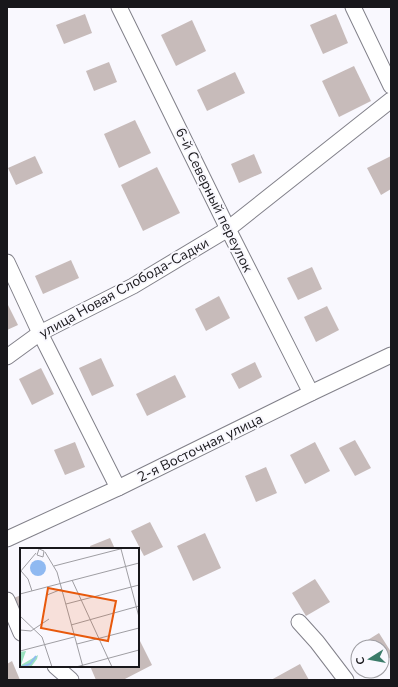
<svg xmlns="http://www.w3.org/2000/svg" width="398" height="687" viewBox="0 0 398 687" font-family="'Nunito Sans',sans-serif">
	<rect width="100%" height="100%" fill="#f9f8fe"/>
	<g fill="#c7bbba">
		<polygon points="85,14 92,33 64,44 56,25"/>
		<polygon points="336,14 348,43 323,54 310,25"/>
		<polygon points="192,20 206,51 176,66 161,35"/>
		<polygon points="109,62 117,82 94,91 86,71"/>
		<polygon points="354,66 371,101 339,117 322,81"/>
		<polygon points="235,72 245,93 207,111 197,90"/>
		<polygon points="135,120 151,153 119,168 104,134"/>
		<polygon points="254,154 262,173 239,183 231,164"/>
		<polygon points="35,156 43,173 16,185 8,168"/>
		<polygon points="391,156 391,189 381,195 367,168"/>
		<polygon points="157,167 180,213 143,231 121,185"/>
		<polygon points="71,260 79,278 43,294 35,276"/>
		<polygon points="312,267 322,289 298,300 287,278"/>
		<polygon points="219,296 230,318 206,331 195,309"/>
		<polygon points="7,303 18,325 7,330"/>
		<polygon points="327,306 339,330 316,342 304,317"/>
		<polygon points="101,358 114,386 92,396 79,368"/>
		<polygon points="255,362 262,377 239,389 231,374"/>
		<polygon points="41,368 54,394 32,405 19,379"/>
		<polygon points="175,375 186,397 147,416 136,394"/>
		<polygon points="355,440 371,468 355,476 339,448"/>
		<polygon points="75,442 85,467 65,475 54,450"/>
		<polygon points="315,442 330,471 305,484 290,455"/>
		<polygon points="266,467 277,493 256,502 245,476"/>
		<polygon points="150,522 163,547 144,556 131,531"/>
		<polygon points="205,533 221,568 193,581 177,546"/>
		<polygon points="110,538 115,549 91,549 90,546"/>
		<polygon points="315,579 330,602 306,616 292,593"/>
		<polygon points="21,595 21,625 9,600"/>
		<polygon points="379,633 391,652 391,657 382,663 382,647 358,647 358,652 355,648"/>
		<polygon points="138,637 152,665 123,680 96,680 90,666 138,666"/>
		<polygon points="12,661 20,680 7,680 7,664"/>
		<polygon points="300,664 309,680 271,680"/>
	</g>
	<g fill="none" stroke-linecap="round" stroke-linejoin="round">
		<defs>
			<g id="minor">
				<polyline points="119,7 228,229 311,393"/>
				<polyline points="353,7 391,86"/>
				<polyline points="7,262 40,333 118,488"/>
				<polyline points="7,357 40,333 133,286 228,229 391,100"/>
				<polyline points="7,539 118,488 311,393 391,355"/>
				<polyline points="7,600 21,633"/>
				<polyline points="299,622 317,642 346,680"/>
				<polyline points="55,666 71,680"/>
			</g>
		</defs>
		<use href="#minor" stroke="#82818a" stroke-width="17"/>
		<use href="#minor" stroke="#fff" stroke-width="15"/>
	</g>
	<g text-anchor="middle" dominant-baseline="central" stroke-width="4" stroke-linejoin="round" paint-order="stroke">
		<g font-size="14" fill="#18171b" stroke="#f9f8fe">
			<text transform="translate(214 200) rotate(64)">6-й Северный переулок</text>
			<text transform="translate(124 288) rotate(-29)">улица Новая Слобода-Садки</text>
			<text transform="translate(200 448) rotate(-26)">2-я Восточная улица</text>
		</g>
	</g>
	<g transform="translate(20 548)">
		<rect width="119" height="119" fill="#f9f8fe"/>
		<path d="M6,103l-5,14 17,-10 -1,4 -6,8h-11v-15z" fill="#9ae0bf"/>
		<path d="M10 20a8 8 0 1 1 16 0a8 8 0 1 1-16 0Z" fill="#8fb9f1"/>
		<path fill="none" stroke="#8fb9f1" stroke-width="2" d="M2,119l8,-3 6,-8"/>
		<path fill="none" stroke="#9f9ea3" stroke-width="1" d="M17,0l7,3 -1,6 -6,-2 2,-6M101,1l18,68M25,4l12,20 26,95M34,18l70,-18M1,23l7,8 4,12M0,24l16,-19M52,32l40,87M0,46l119,-31M27,47l15,-6M46,56l73,-19M0,68l22,21 10,30M51,77l68,-19M0,82l11,1 18,-12M57,96l62,-16M0,103l54,-14M56,119l63,-17"/>
		<path fill="#e8590c" fill-opacity="0.15" stroke="#e8590c" stroke-width="2" d="M28,40l68,13 -8,40 -67,-13z"/>
		<rect width="119" height="119" fill="none" stroke="#18171b" stroke-width="2"/>
	</g>
	<rect width="398" height="687" fill="none" stroke="#18171b" stroke-width="16"/>
	<g transform="translate(370 659) rotate(259)"><circle r="19" fill="#f9f8fe" stroke="#9f9ea3"/>
	<path d="M0-3L7 15L0 10L-7 15Z" fill="#3b7b69"/>
	<text y="-6" font-size="11" font-weight="bold" text-anchor="middle" fill="#18171b">С</text>
	</g>
</svg>
